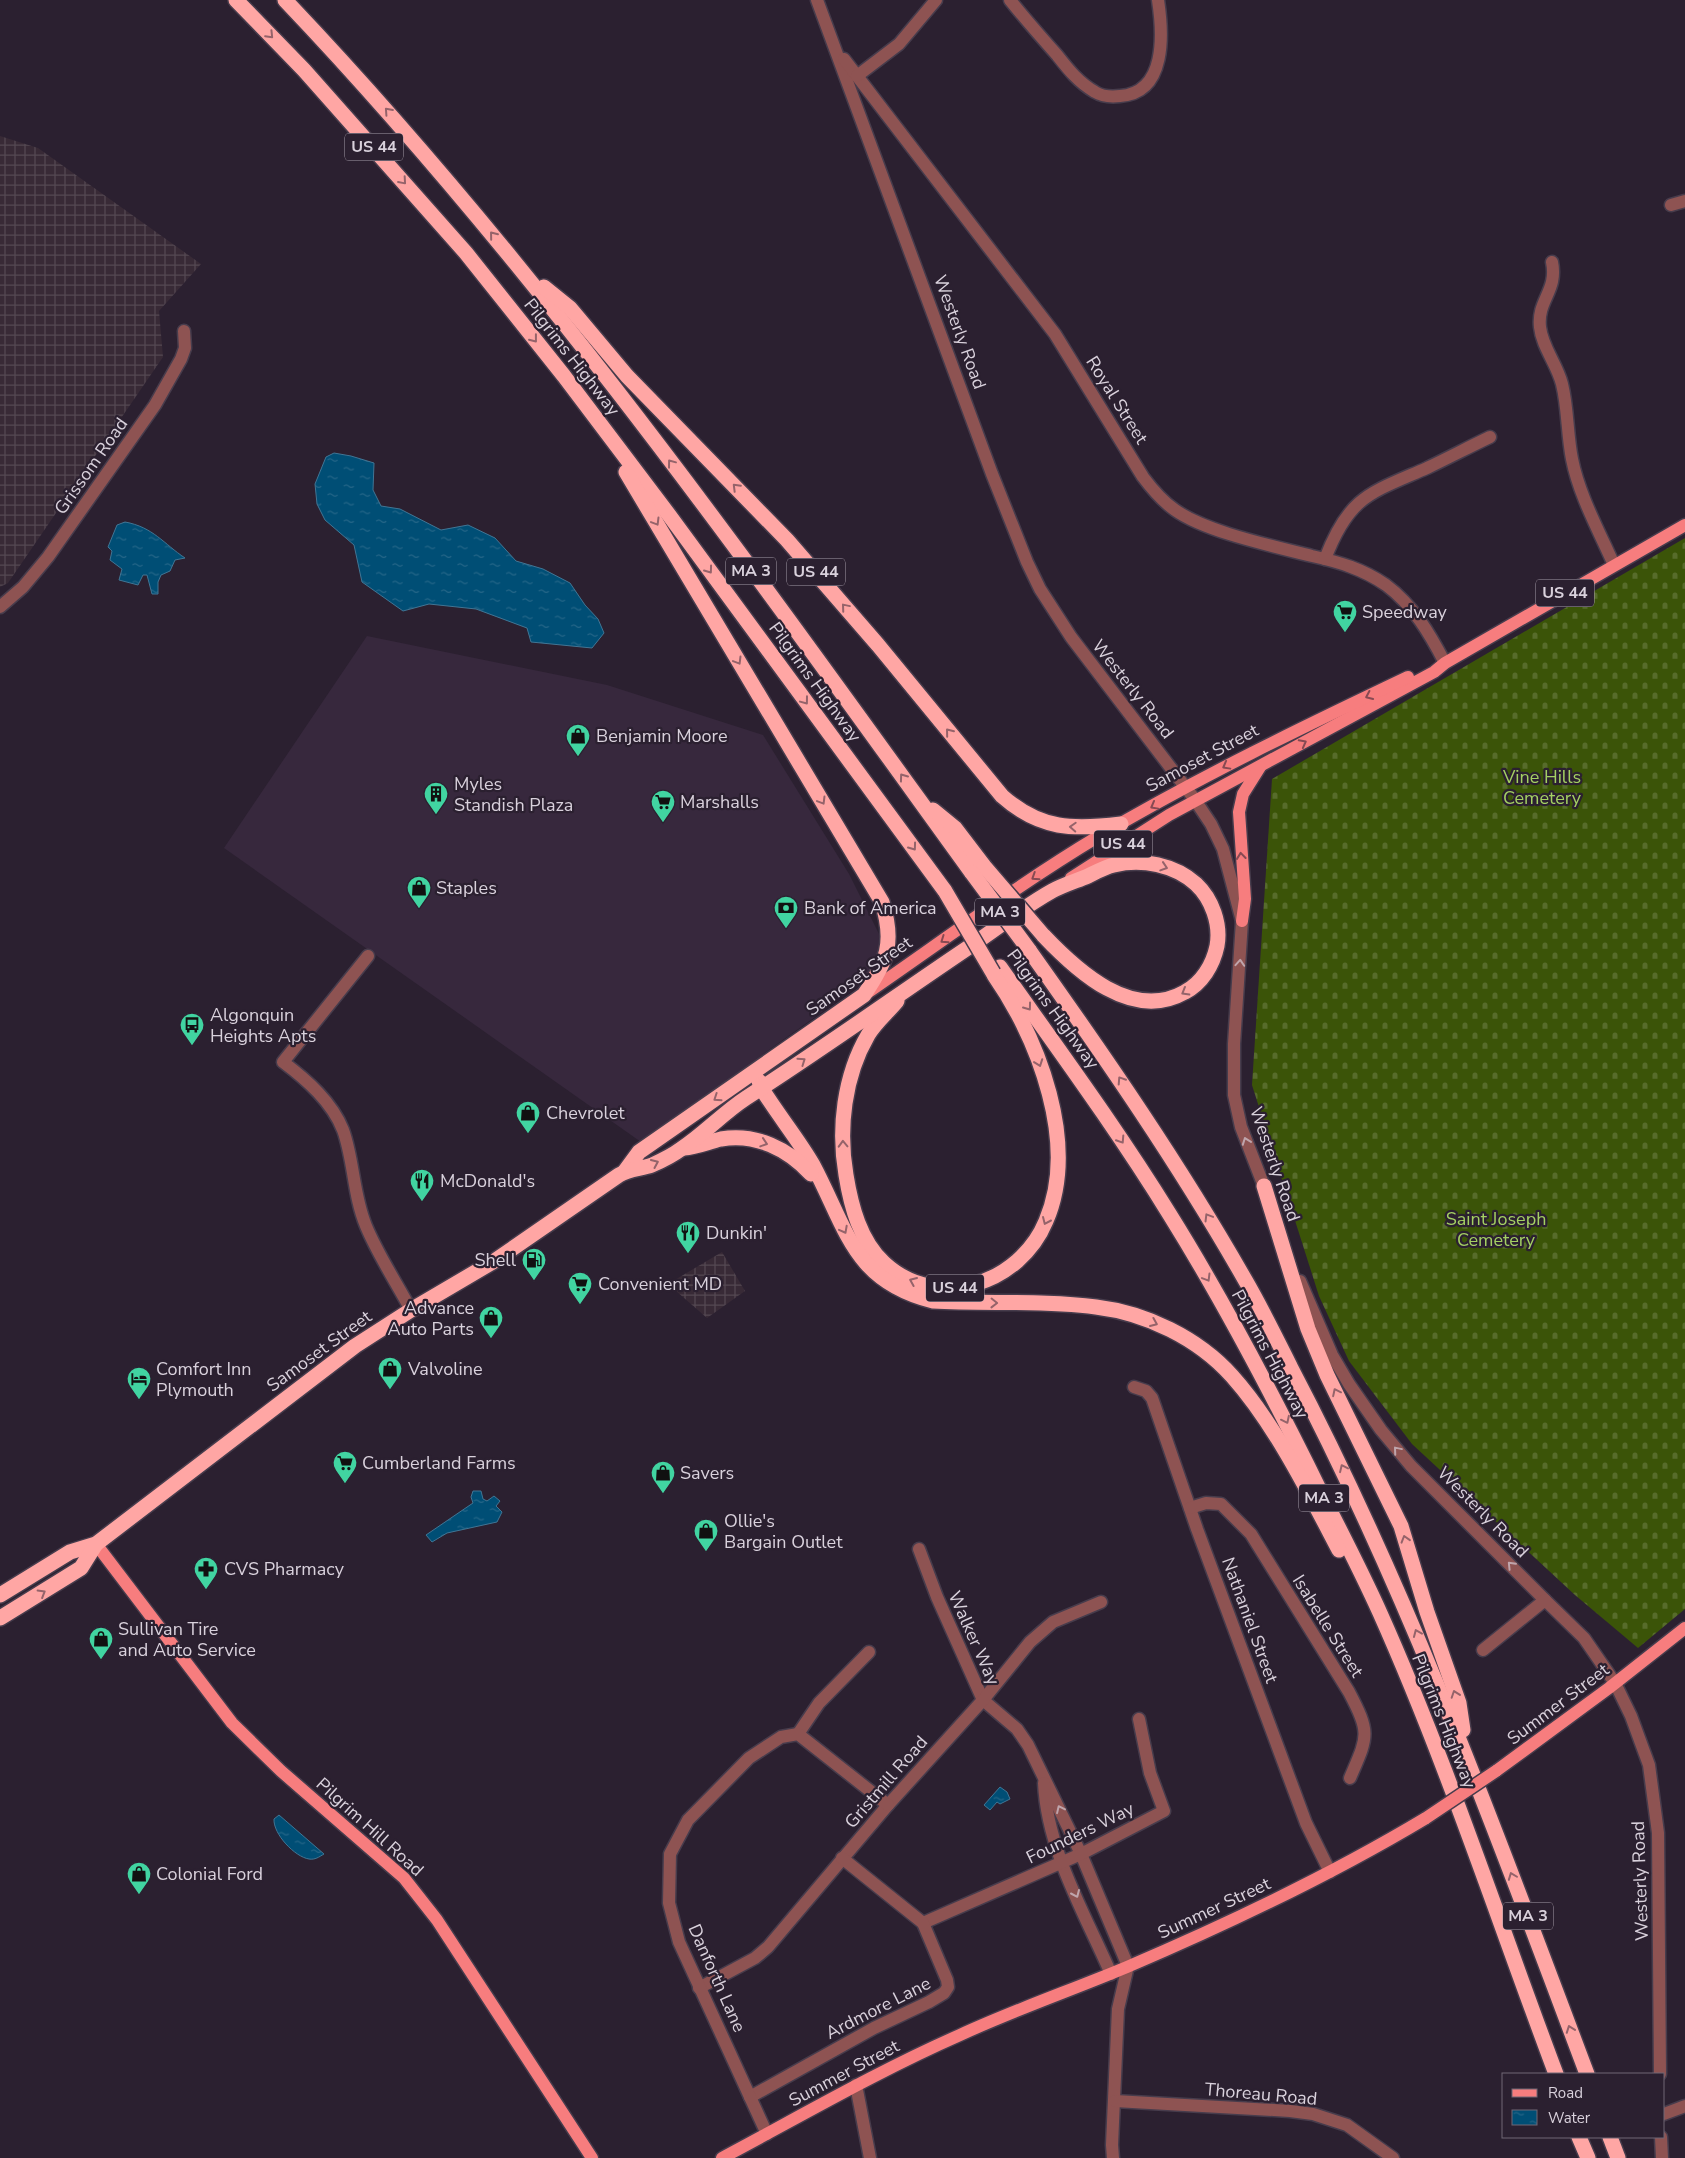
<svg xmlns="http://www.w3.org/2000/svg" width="1685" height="2158" viewBox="0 0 1685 2158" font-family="'Nunito Sans',sans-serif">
	<defs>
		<pattern id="industrial-grid" width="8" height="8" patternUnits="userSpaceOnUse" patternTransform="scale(1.25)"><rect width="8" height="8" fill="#382a36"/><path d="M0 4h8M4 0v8" fill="none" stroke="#544852"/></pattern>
		<pattern id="cemetery-stones" width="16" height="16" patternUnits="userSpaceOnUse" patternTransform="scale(1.25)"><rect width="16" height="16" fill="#3b5408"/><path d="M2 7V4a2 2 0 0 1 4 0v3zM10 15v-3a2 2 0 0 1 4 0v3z" fill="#576c2b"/></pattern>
		<pattern id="water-ripples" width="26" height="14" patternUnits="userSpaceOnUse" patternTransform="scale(1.25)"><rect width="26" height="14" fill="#004e75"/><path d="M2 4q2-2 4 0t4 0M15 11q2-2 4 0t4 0" fill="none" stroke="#256688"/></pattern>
	</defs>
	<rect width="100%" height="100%" fill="#2b2030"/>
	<polygon fill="#37283d" points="367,636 607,685 763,735 849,874 883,942 877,964 861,984 641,1142 224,848"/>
	<g fill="url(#industrial-grid)">
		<polygon points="0,136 38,148 201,264 159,311 163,357 8,583 0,587"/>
		<polygon points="722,1252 745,1291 707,1318 668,1284"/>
	</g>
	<polygon fill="url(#cemetery-stones)" points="1685,538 1685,1609 1638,1648 1575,1595 1412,1444 1349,1361 1319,1296 1252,1085 1272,779"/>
	<g fill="url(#water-ripples)" stroke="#417594">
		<polygon points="334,453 351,456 374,463 373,490 381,506 400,509 441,530 468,525 495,538 516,561 543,569 570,583 585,605 598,619 604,633 592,648 531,642 527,628 476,609 429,604 403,611 362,582 354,545 325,520 317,504 315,484 326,457"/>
		<path d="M125,522c28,5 39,22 60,36l-10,2 -5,11 -9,4 -3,7v12h-6l-5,-19h-4l-5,10 -19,-5 3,-11 -12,-9 2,-9 -4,-4 9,-22z"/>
		<polygon points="473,1491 481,1491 483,1499 487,1501 494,1496 500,1501 496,1506 502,1512 497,1522 447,1533 432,1542 426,1535 473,1503 471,1497"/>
		<polygon points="1000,1787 1007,1792 1010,1799 1000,1804 997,1802 990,1810 984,1805"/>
		<path d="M279,1815l45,39c-5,3 -9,6 -15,5 -14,-2 -36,-25 -35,-40z"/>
	</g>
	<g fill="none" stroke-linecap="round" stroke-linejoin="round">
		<defs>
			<g id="minor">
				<polyline points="817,0 992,474 1027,562 1040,589 1071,637 1193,797 1211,824 1223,849 1242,921 1234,1044 1234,1095 1241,1127 1267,1194"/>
				<path d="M1010,0c15,19 31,37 47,55 11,14 21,27 38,37 8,5 16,5 25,4 47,-3 43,-63 38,-96"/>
				<path d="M844,59l211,275 88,143c9,12 19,24 32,33 31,22 98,36 137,46 27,6 51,13 74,29 27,20 44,49 59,78"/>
				<polyline points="857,76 899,44 936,0"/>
				<polyline points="1671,205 1685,201"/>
				<path d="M1552,262c6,29 -15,38 -12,65 2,20 17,37 22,57 6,24 5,50 10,75 7,36 27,72 42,106"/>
				<path d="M1325,559c24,-63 45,-66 102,-91 21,-10 42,-21 63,-31"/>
				<polyline points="0,607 23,587 48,557 155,405 181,359 185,348 184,331"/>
				<path d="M368,956l-85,106c24,18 49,40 60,68 11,30 10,65 23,96 12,29 30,56 45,84"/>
				<polyline points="1300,1281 1332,1355 1349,1384 1381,1430 1411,1466 1545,1600"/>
				<polyline points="1134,1387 1146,1391 1152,1398 1197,1529 1306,1823 1330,1872"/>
				<path d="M1190,1508l16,-5 15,1 30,30 98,158c22,42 19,44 1,86"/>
				<polyline points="919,1549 937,1597 983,1700 1017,1729 1028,1745 1081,1854 1128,1966 1118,2009 1112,2145 1113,2158"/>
				<polyline points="1483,1650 1545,1600 1584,1638 1615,1683 1631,1716 1649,1765 1658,1833 1660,2074"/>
				<polyline points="798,1734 819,1703 869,1652"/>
				<path d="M1044,1783c3,67 41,131 67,191"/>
				<polyline points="923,1923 1081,1854 1164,1811 1150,1773 1139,1719"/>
				<polyline points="699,1988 755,1958 768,1947 888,1805 983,1700 1030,1642 1053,1622 1101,1602"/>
				<polyline points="856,2085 870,2158"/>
				<polyline points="750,2097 874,2028 929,2002 944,1993 948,1987 947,1980 923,1923 842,1858"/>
				<polyline points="1115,2101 1290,2111 1313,2114 1347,2125 1393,2158"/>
				<polyline points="1664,2114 1685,2106"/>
				<polyline points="767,2134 679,1942 669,1903 670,1854 688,1820 749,1758 781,1737 798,1734 888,1805"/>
				<polyline points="1661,2137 1662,2158"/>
			</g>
			<g id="major">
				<polyline points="1071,878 1169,815 1434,672 1445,663 1685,525"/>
				<polyline points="1242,921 1245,899 1239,812 1243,794 1260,767"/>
				<path d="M867,993c77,-53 152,-109 232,-157 100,-59 204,-109 309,-159"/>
				<polyline points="96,1544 232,1723 281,1771 404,1878 437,1920 592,2158"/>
				<polyline points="1496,1771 1609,1688 1685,1628"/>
				<path d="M722,2158c79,-42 156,-87 238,-123 54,-25 112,-45 167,-68 103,-44 204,-92 299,-149"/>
			</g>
			<g id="highway">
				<polyline points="236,0 304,70 466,253 564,376 669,515 945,891"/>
				<path d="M285,0c256,269 470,573 687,873"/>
				<path d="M544,287l26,21 57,68 160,164 91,105 124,151c38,34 72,34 119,28"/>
				<polyline points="933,810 955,828 984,866"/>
				<path d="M1029,950c76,107 150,214 215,328 17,29 32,60 47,90 119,227 206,467 296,706"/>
				<path d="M1000,967c58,82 117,162 170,248 56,90 105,184 152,280 20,39 40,78 58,118 67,150 118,307 176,461"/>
				<path d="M897,1001c-9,11 -22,22 -29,34 -24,41 -30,94 -22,140 5,31 14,66 38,88 53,49 136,21 162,-42 33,-77 -7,-181 -52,-246"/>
				<path d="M759,1081l3,8c16,26 36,50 51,76 34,64 40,116 120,136 54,3 110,-1 163,6 50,6 102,31 136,69 43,48 77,117 107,174"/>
				<path d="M684,1148c13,-1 24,-6 37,-9 35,-6 67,10 90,35"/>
				<path d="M625,1171l14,-19 225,-157c23,-34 31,-52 18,-93l-256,-430"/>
				<polyline points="1264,1186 1308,1329 1327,1375 1401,1526 1427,1612 1459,1703 1463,1730"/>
				<path d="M0,1595l70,-43 26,-8 259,-198 56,-36 85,-50 123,-85c10,-6 22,-6 33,-10 9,-4 21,-10 29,-16 23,-15 42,-36 65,-51 78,-50 153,-104 229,-155 25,-17 50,-37 77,-52 11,-6 24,-10 36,-15 8,-4 17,-9 26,-11 28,-7 61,0 82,19 16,15 25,40 21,62 -4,19 -15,37 -32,46 -53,30 -108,-21 -142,-57"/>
				<polyline points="0,1618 81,1568 96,1544"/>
				<polyline points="1579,2137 1588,2158"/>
				<polyline points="1610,2137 1618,2158"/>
			</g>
		</defs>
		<use href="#minor" stroke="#473c4c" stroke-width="15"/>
		<use href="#major" stroke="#473c4c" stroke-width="15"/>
		<use href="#highway" stroke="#473c4c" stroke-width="18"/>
		<use href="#minor" stroke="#8e5352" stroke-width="12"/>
		<use href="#major" stroke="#f77d7e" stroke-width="12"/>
		<use href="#highway" stroke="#ffa6a4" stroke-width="15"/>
		<defs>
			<polyline id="major-bridge" points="1426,1818 1496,1771"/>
			<g id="highway-bridge">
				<polyline points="984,866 1043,935"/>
				<polyline points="972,873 1029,950"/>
				<polyline points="945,891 993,973"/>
			</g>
		</defs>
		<use href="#major-bridge" stroke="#473c4c" stroke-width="15" stroke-linecap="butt"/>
		<use href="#highway-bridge" stroke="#473c4c" stroke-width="18" stroke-linecap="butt"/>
		<use href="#major-bridge" stroke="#f77d7e" stroke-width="12"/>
		<use href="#highway-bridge" stroke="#ffa6a4" stroke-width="15"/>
	</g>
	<defs><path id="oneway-chevron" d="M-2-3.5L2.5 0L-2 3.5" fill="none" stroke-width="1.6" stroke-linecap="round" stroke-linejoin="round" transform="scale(1.25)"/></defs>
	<g stroke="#95636a">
		<use href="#oneway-chevron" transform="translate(270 35) rotate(46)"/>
		<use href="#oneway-chevron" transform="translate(388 111) rotate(-132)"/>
		<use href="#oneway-chevron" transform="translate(403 181) rotate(49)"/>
		<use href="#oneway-chevron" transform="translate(493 235) rotate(-129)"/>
		<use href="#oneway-chevron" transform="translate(534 339) rotate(52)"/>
		<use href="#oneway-chevron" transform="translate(671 463) rotate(-127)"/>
		<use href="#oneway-chevron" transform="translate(736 487) rotate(-135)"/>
		<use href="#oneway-chevron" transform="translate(656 522) rotate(59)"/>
		<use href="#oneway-chevron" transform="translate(709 570) rotate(54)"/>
		<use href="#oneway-chevron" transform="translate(845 607) rotate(-130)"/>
		<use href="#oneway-chevron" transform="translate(738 661) rotate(59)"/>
		<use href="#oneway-chevron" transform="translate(805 701) rotate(53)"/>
		<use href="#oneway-chevron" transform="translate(949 732) rotate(-129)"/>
		<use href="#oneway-chevron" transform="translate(903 777) rotate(-126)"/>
		<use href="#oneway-chevron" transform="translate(822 801) rotate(59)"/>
		<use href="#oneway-chevron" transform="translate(1073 827) rotate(-177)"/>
		<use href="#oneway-chevron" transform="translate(913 847) rotate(54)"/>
		<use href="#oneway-chevron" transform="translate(1164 867) rotate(18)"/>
		<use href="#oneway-chevron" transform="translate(1185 992) rotate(150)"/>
		<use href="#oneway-chevron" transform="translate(1028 1007) rotate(54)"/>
		<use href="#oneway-chevron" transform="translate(802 1061) rotate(-35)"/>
		<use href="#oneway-chevron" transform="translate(1039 1063) rotate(70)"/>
		<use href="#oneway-chevron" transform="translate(1121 1080) rotate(-123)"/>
		<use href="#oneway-chevron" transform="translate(717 1098) rotate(146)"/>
		<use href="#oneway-chevron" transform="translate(1121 1140) rotate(57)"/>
		<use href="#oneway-chevron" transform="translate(764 1143) rotate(18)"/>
		<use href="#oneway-chevron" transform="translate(843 1144) rotate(-92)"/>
		<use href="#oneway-chevron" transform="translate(655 1163) rotate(-24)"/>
		<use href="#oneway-chevron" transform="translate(1208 1217) rotate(-121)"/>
		<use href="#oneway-chevron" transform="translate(1046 1221) rotate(114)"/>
		<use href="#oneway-chevron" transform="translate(844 1230) rotate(62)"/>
		<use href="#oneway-chevron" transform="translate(1207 1278) rotate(59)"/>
		<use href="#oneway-chevron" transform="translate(913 1281) rotate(-157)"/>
		<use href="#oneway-chevron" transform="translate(994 1303) rotate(1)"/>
		<use href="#oneway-chevron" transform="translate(1154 1323) rotate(23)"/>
		<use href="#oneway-chevron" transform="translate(1336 1392) rotate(-116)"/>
		<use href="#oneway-chevron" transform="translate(1286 1420) rotate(64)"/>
		<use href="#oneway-chevron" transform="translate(1343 1468) rotate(-115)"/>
		<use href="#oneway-chevron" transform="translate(1405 1539) rotate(-107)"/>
		<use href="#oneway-chevron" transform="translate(42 1593) rotate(-31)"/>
		<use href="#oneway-chevron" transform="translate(1417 1633) rotate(-113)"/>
		<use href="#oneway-chevron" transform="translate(1455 1694) rotate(-109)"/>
		<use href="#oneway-chevron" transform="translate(1512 1876) rotate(-111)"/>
		<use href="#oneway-chevron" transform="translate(1570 2029) rotate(-110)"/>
	</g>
	<g stroke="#874a53">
		<use href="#oneway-chevron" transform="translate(1369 696) rotate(155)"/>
		<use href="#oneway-chevron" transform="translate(1303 743) rotate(-28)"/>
		<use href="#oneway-chevron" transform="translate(1226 766) rotate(151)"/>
		<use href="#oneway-chevron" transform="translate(1154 806) rotate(151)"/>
		<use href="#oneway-chevron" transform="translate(1241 856) rotate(-96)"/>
		<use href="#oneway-chevron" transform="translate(1035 877) rotate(147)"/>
		<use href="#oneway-chevron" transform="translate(944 940) rotate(145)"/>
	</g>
	<g stroke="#bfa5ac">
		<use href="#oneway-chevron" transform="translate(1240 963) rotate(-86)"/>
		<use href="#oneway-chevron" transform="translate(1246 1141) rotate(-110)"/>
		<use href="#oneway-chevron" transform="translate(1397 1450) rotate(-130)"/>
		<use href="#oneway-chevron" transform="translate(1511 1565) rotate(-134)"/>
		<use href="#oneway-chevron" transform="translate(1060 1809) rotate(-115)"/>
		<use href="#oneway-chevron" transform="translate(1076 1894) rotate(66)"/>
	</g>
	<defs>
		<symbol id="supermarket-pin" viewBox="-11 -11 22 30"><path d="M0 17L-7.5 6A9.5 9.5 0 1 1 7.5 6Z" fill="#41d4a1" stroke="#2b2030"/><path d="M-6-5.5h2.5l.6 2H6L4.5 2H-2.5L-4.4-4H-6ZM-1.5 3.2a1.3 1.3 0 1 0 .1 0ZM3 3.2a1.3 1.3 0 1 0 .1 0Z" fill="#111"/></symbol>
		<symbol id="shop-pin" viewBox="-11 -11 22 30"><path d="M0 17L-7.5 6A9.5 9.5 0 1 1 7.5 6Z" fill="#41d4a1" stroke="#2b2030"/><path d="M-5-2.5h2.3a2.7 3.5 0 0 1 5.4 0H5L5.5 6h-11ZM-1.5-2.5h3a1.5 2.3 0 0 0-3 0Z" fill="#111"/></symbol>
		<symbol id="building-pin" viewBox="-11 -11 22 30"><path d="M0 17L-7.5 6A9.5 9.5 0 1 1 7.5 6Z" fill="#41d4a1" stroke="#2b2030"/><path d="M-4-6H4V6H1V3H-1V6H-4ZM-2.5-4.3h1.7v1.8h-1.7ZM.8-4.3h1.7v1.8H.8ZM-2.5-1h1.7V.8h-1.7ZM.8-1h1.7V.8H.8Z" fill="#111"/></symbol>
		<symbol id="bank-pin" viewBox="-11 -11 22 30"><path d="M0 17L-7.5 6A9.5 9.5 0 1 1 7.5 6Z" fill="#41d4a1" stroke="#2b2030"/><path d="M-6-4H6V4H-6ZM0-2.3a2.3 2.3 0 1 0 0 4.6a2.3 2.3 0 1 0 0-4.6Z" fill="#111"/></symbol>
		<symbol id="bus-pin" viewBox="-11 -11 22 30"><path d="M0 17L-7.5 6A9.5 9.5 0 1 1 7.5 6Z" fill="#41d4a1" stroke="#2b2030"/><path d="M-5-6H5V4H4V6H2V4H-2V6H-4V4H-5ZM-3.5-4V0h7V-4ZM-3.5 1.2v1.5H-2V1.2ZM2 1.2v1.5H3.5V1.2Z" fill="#111"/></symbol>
		<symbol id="restaurant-pin" viewBox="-11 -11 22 30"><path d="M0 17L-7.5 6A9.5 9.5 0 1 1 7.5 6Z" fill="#41d4a1" stroke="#2b2030"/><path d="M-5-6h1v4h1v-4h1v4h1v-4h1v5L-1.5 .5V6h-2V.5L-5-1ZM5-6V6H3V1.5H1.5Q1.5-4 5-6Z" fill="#111"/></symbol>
		<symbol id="fuel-pin" viewBox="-11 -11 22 30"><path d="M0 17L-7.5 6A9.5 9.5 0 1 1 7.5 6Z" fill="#41d4a1" stroke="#2b2030"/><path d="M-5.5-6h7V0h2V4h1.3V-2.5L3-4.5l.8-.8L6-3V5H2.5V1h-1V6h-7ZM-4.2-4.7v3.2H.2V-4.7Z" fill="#111"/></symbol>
		<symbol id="hotel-pin" viewBox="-11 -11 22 30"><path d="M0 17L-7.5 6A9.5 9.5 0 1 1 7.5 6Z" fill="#41d4a1" stroke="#2b2030"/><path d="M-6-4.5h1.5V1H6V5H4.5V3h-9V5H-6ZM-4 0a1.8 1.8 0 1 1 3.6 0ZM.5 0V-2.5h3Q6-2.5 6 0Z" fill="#111"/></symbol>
		<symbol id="pharmacy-pin" viewBox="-11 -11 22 30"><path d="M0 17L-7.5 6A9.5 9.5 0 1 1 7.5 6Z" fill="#41d4a1" stroke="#2b2030"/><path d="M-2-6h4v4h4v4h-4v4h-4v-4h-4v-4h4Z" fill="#111"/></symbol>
	</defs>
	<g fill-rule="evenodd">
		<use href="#supermarket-pin" x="1331" y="598" width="28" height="38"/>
		<use href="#shop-pin" x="564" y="722" width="28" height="38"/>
		<use href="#building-pin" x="422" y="780" width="28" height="38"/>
		<use href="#supermarket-pin" x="649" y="788" width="28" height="38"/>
		<use href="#shop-pin" x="405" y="874" width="28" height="38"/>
		<use href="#bank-pin" x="772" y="894" width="28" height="38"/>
		<use href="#bus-pin" x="178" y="1011" width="28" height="38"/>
		<use href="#shop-pin" x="514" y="1099" width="28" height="38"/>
		<use href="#restaurant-pin" x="408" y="1167" width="28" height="38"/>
		<use href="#restaurant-pin" x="674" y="1219" width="28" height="38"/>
		<use href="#fuel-pin" x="520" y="1246" width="28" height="38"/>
		<use href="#supermarket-pin" x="566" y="1270" width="28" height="38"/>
		<use href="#shop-pin" x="477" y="1304" width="28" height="38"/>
		<use href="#shop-pin" x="376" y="1355" width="28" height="38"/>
		<use href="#hotel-pin" x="125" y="1365" width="28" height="38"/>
		<use href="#supermarket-pin" x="331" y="1449" width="28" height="38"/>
		<use href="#shop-pin" x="649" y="1459" width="28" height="38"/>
		<use href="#shop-pin" x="692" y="1517" width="28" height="38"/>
		<use href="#pharmacy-pin" x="192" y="1555" width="28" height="38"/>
		<use href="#shop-pin" x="87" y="1625" width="28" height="38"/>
		<use href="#shop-pin" x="125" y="1860" width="28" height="38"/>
	</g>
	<g text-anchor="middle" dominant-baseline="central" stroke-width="4.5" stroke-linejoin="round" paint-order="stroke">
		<g fill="#2b2030" stroke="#a59ca8" stroke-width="1">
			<rect x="345" y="133.5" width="58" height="27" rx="4"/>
			<rect x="726" y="557.5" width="50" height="27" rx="4"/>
			<rect x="787" y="558.5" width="58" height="27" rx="4"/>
			<rect x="1536" y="579.5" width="58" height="27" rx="4"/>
			<rect x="1094" y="830.5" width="58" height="27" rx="4"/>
			<rect x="975" y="898.5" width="50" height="27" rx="4"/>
			<rect x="926" y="1274.5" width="58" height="27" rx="4"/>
			<rect x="1299" y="1484.5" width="50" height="27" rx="4"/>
			<rect x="1503" y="1902.5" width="50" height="27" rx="4"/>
		</g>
		<g font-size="16" font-weight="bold" fill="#d9d1dc">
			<text x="374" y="147">US 44</text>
			<text x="751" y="571">MA 3</text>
			<text x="816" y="572">US 44</text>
			<text x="1565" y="593">US 44</text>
			<text x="1123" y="844">US 44</text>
			<text x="1000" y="912">MA 3</text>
			<text x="955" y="1288">US 44</text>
			<text x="1324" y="1498">MA 3</text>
			<text x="1528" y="1916">MA 3</text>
		</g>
		<g font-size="18" fill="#d9d1dc" stroke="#2b2030">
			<text transform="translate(960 332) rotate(70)">Westerly Road</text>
			<text transform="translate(572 357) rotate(52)">Pilgrims Highway</text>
			<text transform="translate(1117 400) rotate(58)">Royal Street</text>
			<text transform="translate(91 466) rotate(-55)">Grissom Road</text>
			<text transform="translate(815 682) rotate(54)">Pilgrims Highway</text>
			<text transform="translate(1133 689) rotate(52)">Westerly Road</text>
			<text transform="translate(1202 758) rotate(-28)">Samoset Street</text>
			<text transform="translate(859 976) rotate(-35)">Samoset Street</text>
			<text transform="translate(1053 1009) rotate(54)">Pilgrims Highway</text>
			<text transform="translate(1275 1164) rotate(71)">Westerly Road</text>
			<text transform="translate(319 1351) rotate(-36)">Samoset Street</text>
			<text transform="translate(1270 1354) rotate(62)">Pilgrims Highway</text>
			<text transform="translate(1483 1512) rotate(45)">Westerly Road</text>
			<text transform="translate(1250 1620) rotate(70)">Nathaniel Street</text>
			<text transform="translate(1328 1626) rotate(58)">Isabelle Street</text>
			<text transform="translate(974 1638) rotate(66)">Walker Way</text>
			<text transform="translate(1558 1704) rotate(-37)">Summer Street</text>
			<text transform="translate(1444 1721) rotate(68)">Pilgrims Highway</text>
			<text transform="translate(886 1782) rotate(-49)">Gristmill Road</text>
			<text transform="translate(370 1827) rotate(42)">Pilgrim Hill Road</text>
			<text transform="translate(1080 1833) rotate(-26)">Founders Way</text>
			<text transform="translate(1640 1881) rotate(-92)">Westerly Road</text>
			<text transform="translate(1214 1908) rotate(-25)">Summer Street</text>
			<text transform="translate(717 1978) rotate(66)">Danforth Lane</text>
			<text transform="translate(878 2008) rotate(-27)">Ardmore Lane</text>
			<text transform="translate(844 2073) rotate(-28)">Summer Street</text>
			<text transform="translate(1261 2094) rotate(5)">Thoreau Road</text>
		</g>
		<g font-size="18" fill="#d9d1dc" stroke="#2b2030" text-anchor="start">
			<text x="1362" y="612">Speedway</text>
			<text x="596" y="736">Benjamin Moore</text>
			<text x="454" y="784">Myles<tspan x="454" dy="21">Standish Plaza</tspan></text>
			<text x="680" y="802">Marshalls</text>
			<text x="436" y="888">Staples</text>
			<text x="804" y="908">Bank of America</text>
			<text x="210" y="1015">Algonquin<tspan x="210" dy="21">Heights Apts</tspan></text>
			<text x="546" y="1113">Chevrolet</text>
			<text x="440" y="1181">McDonald's</text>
			<text x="706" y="1233">Dunkin'</text>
			<text x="516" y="1260" text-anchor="end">Shell</text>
			<text x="598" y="1284">Convenient MD</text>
			<text x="474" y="1308" text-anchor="end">Advance<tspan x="474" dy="21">Auto Parts</tspan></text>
			<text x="156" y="1369">Comfort Inn<tspan x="156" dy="21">Plymouth</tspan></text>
			<text x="408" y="1369">Valvoline</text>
			<text x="362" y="1463">Cumberland Farms</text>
			<text x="680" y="1473">Savers</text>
			<text x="724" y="1521">Ollie's<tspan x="724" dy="21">Bargain Outlet</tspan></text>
			<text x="224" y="1569">CVS Pharmacy</text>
			<text x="118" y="1629">Sullivan Tire<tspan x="118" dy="21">and Auto Service</tspan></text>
			<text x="156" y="1874">Colonial Ford</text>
		</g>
		<g font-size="18" fill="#a4d063" stroke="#2b2030">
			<text x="1542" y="777">Vine Hills<tspan x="1542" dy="21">Cemetery</tspan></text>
			<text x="1496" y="1219">Saint Joseph<tspan x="1496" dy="21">Cemetery</tspan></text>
		</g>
	</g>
	<rect x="1502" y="2073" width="162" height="65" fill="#2b2030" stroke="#716775"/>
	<rect x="1512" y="2089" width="25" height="8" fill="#f77d7e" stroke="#716775"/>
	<text x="1548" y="2098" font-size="15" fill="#d9d1dc">Road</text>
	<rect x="1512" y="2110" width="25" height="15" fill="url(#water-ripples)" stroke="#716775"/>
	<text x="1548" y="2123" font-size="15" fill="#d9d1dc">Water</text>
</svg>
